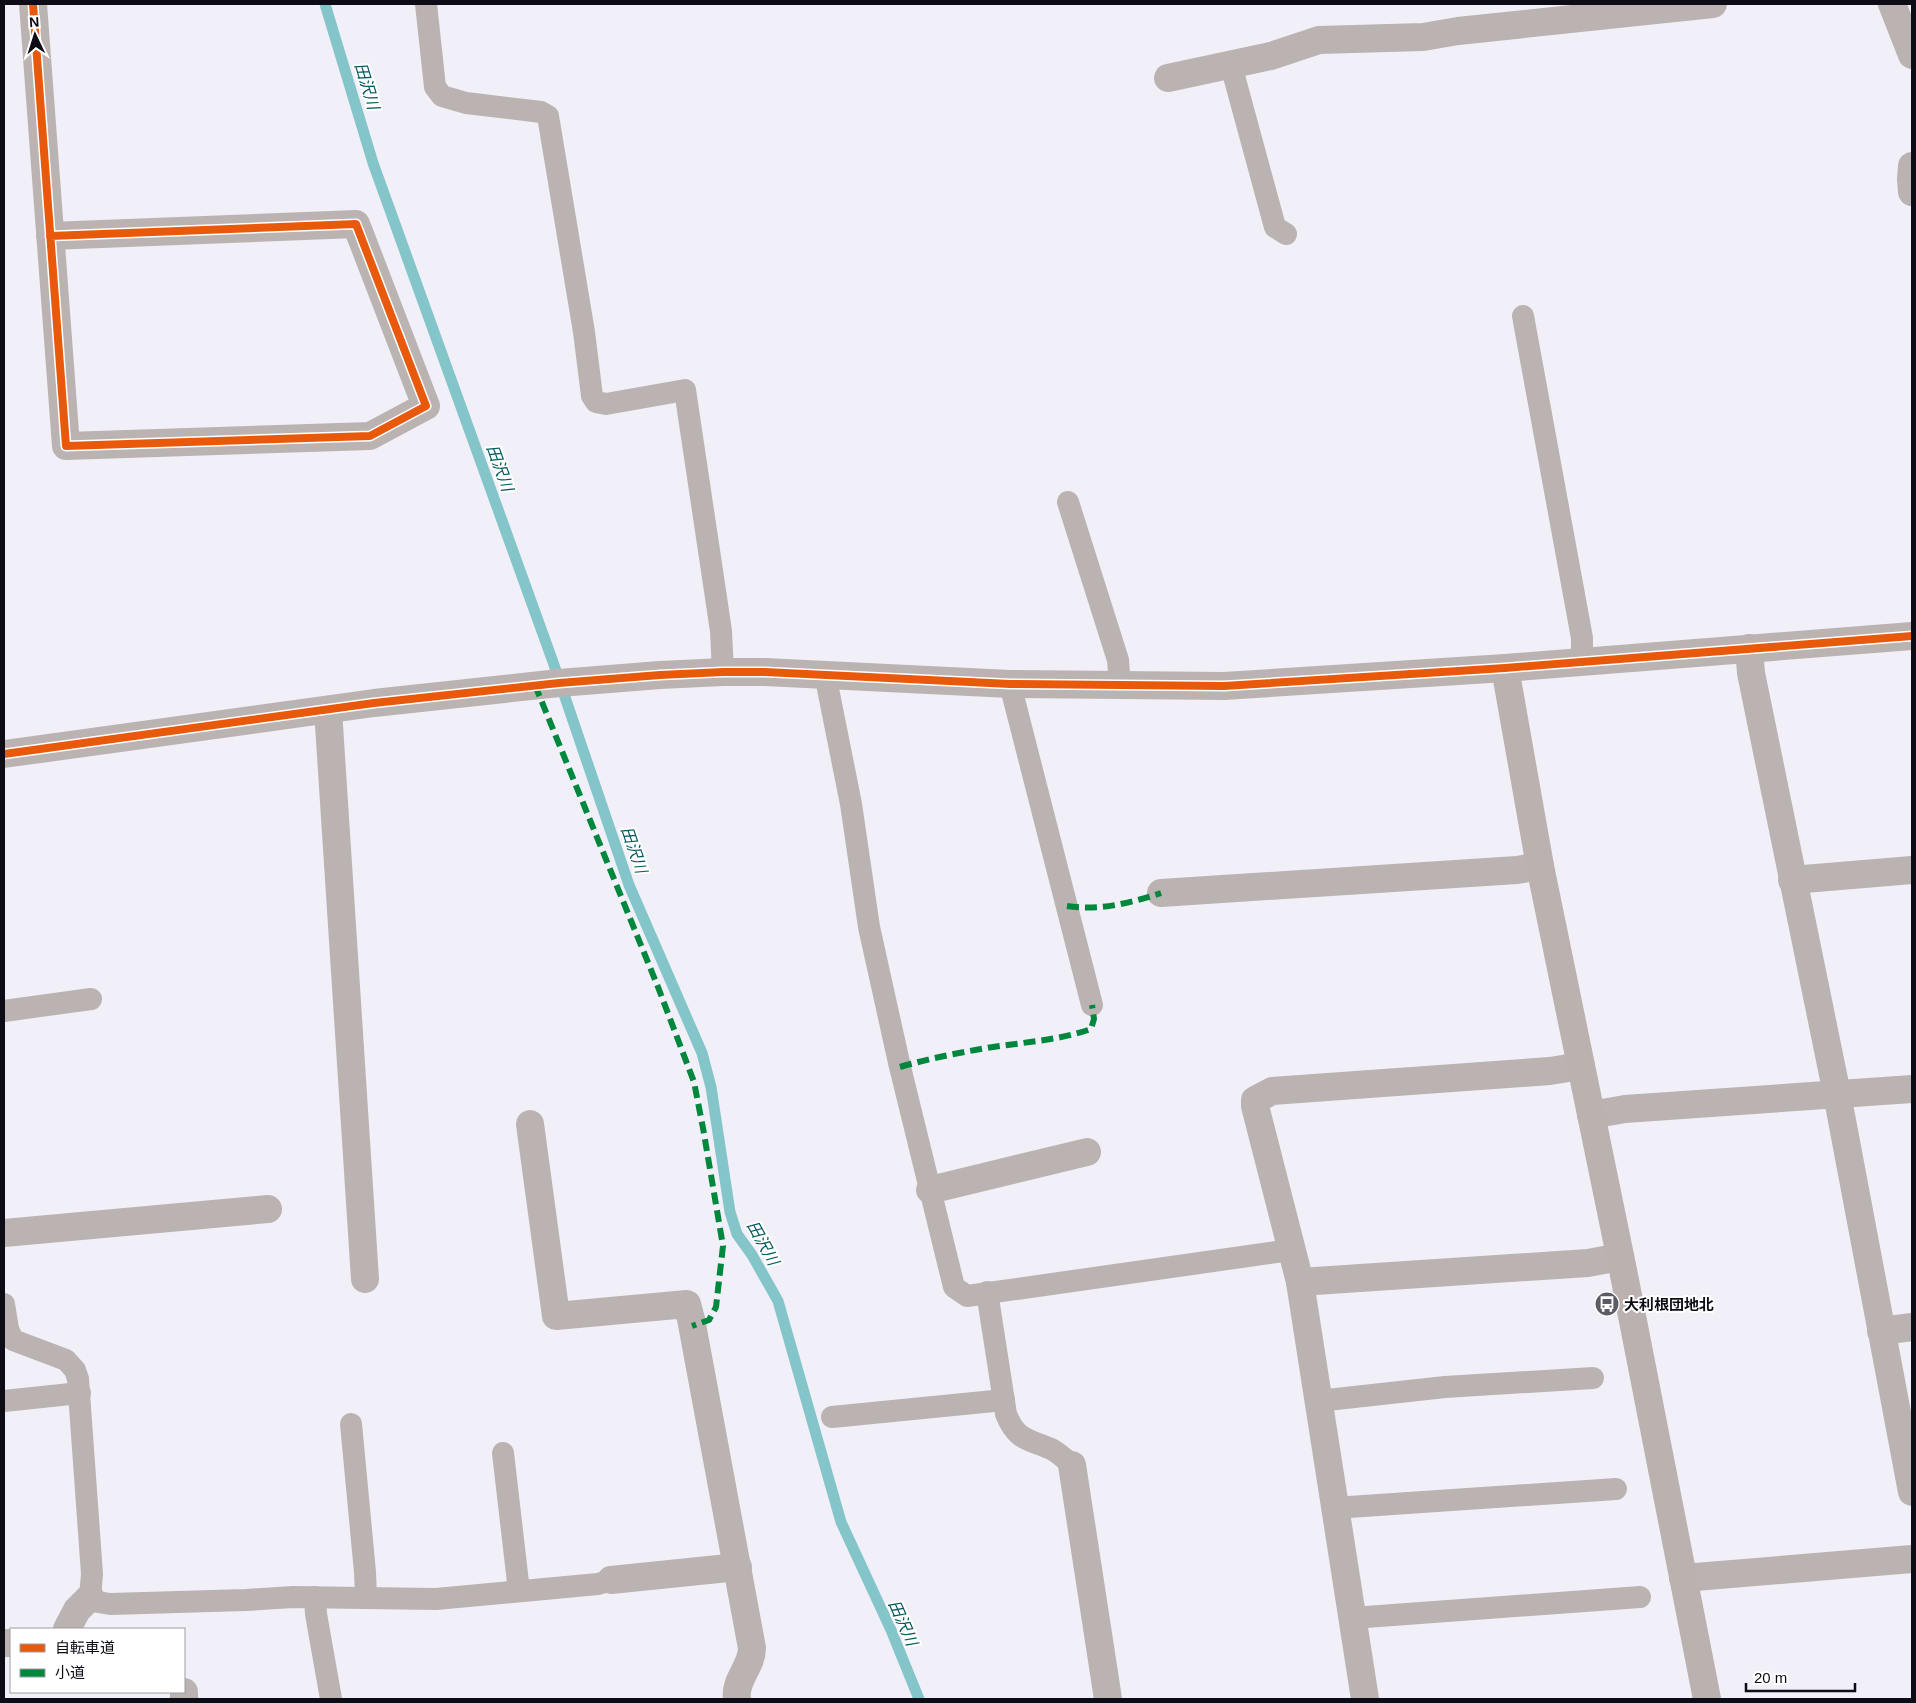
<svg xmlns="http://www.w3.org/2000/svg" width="1916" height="1703" viewBox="0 0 1916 1703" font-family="Helvetica,'Noto Sans JP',sans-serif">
	<rect width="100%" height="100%" fill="#f1f0f8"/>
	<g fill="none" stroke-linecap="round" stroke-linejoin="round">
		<polyline stroke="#84c5ca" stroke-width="11" points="325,4 373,163 553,662 629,885 702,1053 711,1087 730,1212 737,1234 752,1255 778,1301 841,1522 891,1630 919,1699"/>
		<g stroke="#bbb3b1" stroke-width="22">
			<polyline points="426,4 435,87 442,96 466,103 541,112 548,116 584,332 592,396 596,402 606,404 685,390 721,631 723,672"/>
			<polyline points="1231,65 1275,227 1286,234"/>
			<polyline points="1523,316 1582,638 1582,662"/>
			<polyline points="1068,502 1118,660 1120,686"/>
			<polyline points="829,675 828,689 851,804 869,927 900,1067 954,1287 967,1296 1291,1250"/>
			<polyline points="1010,684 1092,1005"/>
			<polyline points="4,1011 91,999"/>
			<path d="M987,1292l19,122c11,28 24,25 47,36 7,4 13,10 19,15"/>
			<polyline points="4,1304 8,1329 13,1340 66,1360 75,1370 78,1379 92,1574 90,1597 98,1602 110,1604 246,1600 293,1597 436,1599 598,1584 611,1580"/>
			<polyline points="4,1401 80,1393"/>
			<polyline points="1318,1401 1445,1387 1593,1378"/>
			<polyline points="832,1417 1004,1400"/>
			<polyline points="351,1424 365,1572 366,1597"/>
			<polyline points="503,1453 519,1591"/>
			<polyline points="1334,1508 1616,1489"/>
			<polyline points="315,1597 316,1614 331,1699"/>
			<polyline points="1352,1618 1640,1597"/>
		</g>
		<g stroke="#bbb3b1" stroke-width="28">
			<polyline points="33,4 66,446 370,436 426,406 356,224 50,236"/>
			<polyline points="1892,4 1912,55"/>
			<polyline points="1168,78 1271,56 1319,40 1423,37 1458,31 1713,4"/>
			<polyline points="1912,166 1911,179 1912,192"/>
			<polyline points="1749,648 1751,673 1837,1094 1912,1492"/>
			<polyline points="328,710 365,1279"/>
			<polyline points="4,754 374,703 559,683 660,675 723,672 765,672 1010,684 1224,686 1505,668 1912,636"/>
			<polyline points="1792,880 1912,870"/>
			<polyline points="1161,893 1517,870 1540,866"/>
			<polyline points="1591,1115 1625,1109 1912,1089"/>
			<path d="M530,1124l26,192 131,-12 4,15 61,329c0,19 -18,32 -15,51"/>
			<polyline points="930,1190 1087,1152"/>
			<polyline points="4,1233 268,1209"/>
			<polyline points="1300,1282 1588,1263 1620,1257"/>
			<polyline points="1881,1331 1912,1327"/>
			<polyline points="1072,1465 1108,1699"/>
			<polyline points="1683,1578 1912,1559"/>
			<polyline points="611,1580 738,1567"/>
			<polyline points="67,1629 77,1610 90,1597"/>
			<polyline points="4,1643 11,1643"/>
			<polyline points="184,1692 184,1699"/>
			<polyline points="1365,1699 1300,1282 1255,1106 1255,1100 1272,1091 1550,1071 1581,1066"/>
		</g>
		<polyline stroke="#bbb2b0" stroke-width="28" points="1505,668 1540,866 1623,1270 1707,1699"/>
		<g stroke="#00873e" stroke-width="6" stroke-dasharray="12 6" stroke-linecap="butt">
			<polyline points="535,685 658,987 694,1082 703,1128 723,1246 716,1307 709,1320 692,1326"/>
			<path d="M1067,906c33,5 63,-3 94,-13"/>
			<path d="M900,1067c31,-9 62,-15 93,-20 33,-5 67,-7 98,-18l3,-10 -2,-14"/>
		</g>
		<defs>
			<g id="cycleway">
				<polyline points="33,4 66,446 370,436 426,406 356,224 50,236"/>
				<polyline points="4,754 374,703 559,683 660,675 723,672 765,672 1010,684 1224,686 1505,668 1912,636"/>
			</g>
		</defs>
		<use href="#cycleway" stroke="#fff" stroke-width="11"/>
		<use href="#cycleway" stroke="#e8590c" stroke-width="8"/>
	</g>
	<defs>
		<symbol id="bus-disc" viewBox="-11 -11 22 22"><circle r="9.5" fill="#5c5b65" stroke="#fff"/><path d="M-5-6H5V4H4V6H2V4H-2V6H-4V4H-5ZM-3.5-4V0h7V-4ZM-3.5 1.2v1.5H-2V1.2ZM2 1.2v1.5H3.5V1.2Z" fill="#fff"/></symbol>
	</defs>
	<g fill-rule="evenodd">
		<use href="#bus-disc" x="1593" y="1290" width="28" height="28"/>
	</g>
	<g text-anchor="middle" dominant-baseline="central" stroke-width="4" stroke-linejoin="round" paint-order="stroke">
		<g font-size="15" font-weight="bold" fill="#0c0b16" stroke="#fff" text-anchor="start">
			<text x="1624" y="1304">大利根団地北</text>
		</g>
		<g font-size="16" font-style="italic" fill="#04595c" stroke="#fff">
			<text transform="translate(367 86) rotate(73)">田沢川</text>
			<text transform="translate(500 468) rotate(70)">田沢川</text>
			<text transform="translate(634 850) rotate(71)">田沢川</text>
			<text transform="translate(763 1243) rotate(61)">田沢川</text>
			<text transform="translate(903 1623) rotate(66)">田沢川</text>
		</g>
	</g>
	<rect width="1916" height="1703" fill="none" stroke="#0c0b16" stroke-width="10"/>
	<rect x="10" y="1628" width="175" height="65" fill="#ffffff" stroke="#9e9da2"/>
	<rect x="20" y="1644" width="25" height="8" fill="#e8590c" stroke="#9e9da2"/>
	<text x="55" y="1653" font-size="15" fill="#0c0b16">自転車道</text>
	<rect x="20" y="1669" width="25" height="8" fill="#00873e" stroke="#9e9da2"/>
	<text x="55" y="1678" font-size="15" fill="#0c0b16">小道</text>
	<g transform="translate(35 35) rotate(356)" stroke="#ffffff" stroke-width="4" paint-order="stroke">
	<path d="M0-4L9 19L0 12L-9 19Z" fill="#0c0b16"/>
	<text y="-8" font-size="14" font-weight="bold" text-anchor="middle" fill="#0c0b16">N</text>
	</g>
	<path d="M1746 1683v8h109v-8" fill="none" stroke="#0c0b16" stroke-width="2.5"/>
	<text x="1754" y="1683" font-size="15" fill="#0c0b16" stroke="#ffffff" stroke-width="4" paint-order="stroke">20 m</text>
</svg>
